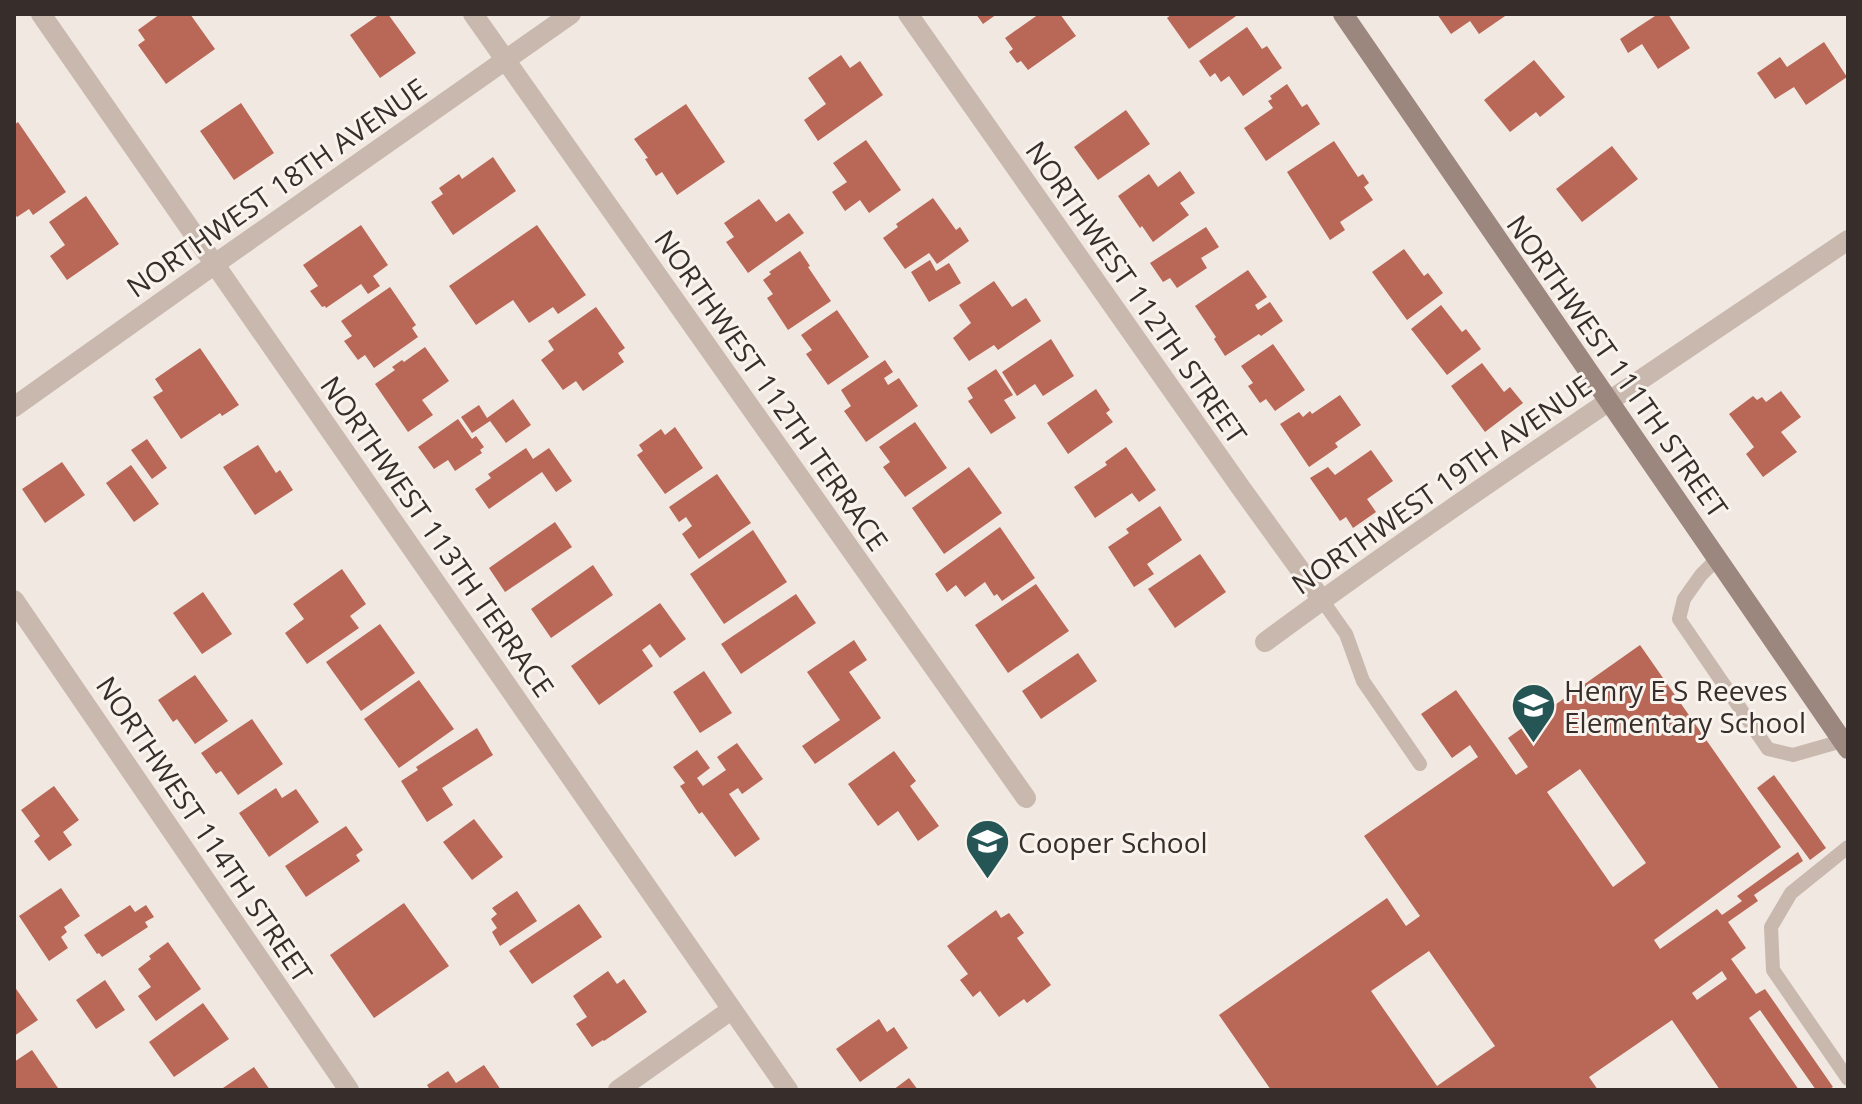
<svg xmlns="http://www.w3.org/2000/svg" width="1862" height="1104" viewBox="0 0 1862 1104" font-family="'Open Sans',sans-serif">
	<rect width="100%" height="100%" fill="#f1e8e1"/>
	<g fill="#b96757" fill-rule="evenodd">
		<polygon points="160,14 190,14 215,49 166,84 138,45 145,40 138,30"/>
		<polygon points="380,14 388,14 416,53 380,78 350,35"/>
		<polygon points="976,14 997,14 983,24"/>
		<polygon points="1039,14 1060,14 1076,36 1028,70 1021,61 1017,63 1009,52 1013,49 1005,38"/>
		<polygon points="1172,14 1239,14 1189,49 1167,18"/>
		<polygon points="1437,14 1508,14 1479,34 1470,21 1451,34"/>
		<polygon points="1658,14 1668,14 1690,48 1658,69 1642,44 1628,53 1620,39"/>
		<polygon points="1247,27 1262,49 1267,46 1282,68 1243,96 1229,76 1221,82 1215,73 1210,77 1199,61"/>
		<polygon points="1824,42 1847,77 1806,105 1794,87 1775,99 1757,73 1780,57 1787,67"/>
		<polygon points="841,55 850,68 860,61 883,95 818,141 804,120 826,104 808,78"/>
		<polygon points="1534,60 1565,97 1540,117 1536,112 1510,132 1484,100"/>
		<polygon points="1287,84 1302,107 1307,104 1320,124 1266,161 1244,128 1273,108 1268,101 1272,99 1270,96"/>
		<polygon points="241,103 274,153 234,180 200,131"/>
		<polygon points="686,104 725,162 677,195 662,172 656,176 645,159 648,158 634,139"/>
		<polygon points="1126,110 1150,144 1098,180 1074,147"/>
		<polygon points="18,122 66,192 33,215 29,209 17,217 14,213 14,125"/>
		<polygon points="866,140 901,190 869,213 860,200 845,211 832,192 847,182 833,163"/>
		<polygon points="1334,141 1358,177 1363,174 1369,183 1364,187 1373,200 1340,222 1345,230 1330,240 1287,172"/>
		<polygon points="1612,146 1638,179 1582,222 1556,189"/>
		<polygon points="493,157 516,191 453,235 431,202 443,194 439,188 459,174 462,179"/>
		<polygon points="1180,171 1195,193 1180,203 1189,215 1153,242 1142,226 1140,228 1118,196 1149,174 1158,187"/>
		<polygon points="86,196 119,244 67,280 50,256 65,245 49,222"/>
		<polygon points="933,198 956,230 960,227 969,241 937,264 929,253 905,269 883,238 898,227 896,224"/>
		<polygon points="759,199 776,222 789,213 804,233 748,273 726,242 734,237 724,223"/>
		<polygon points="361,225 388,265 373,276 380,286 368,294 361,284 326,308 325,306 322,307 310,291 318,286 303,265"/>
		<polygon points="537,225 586,295 558,314 553,307 529,323 513,300 476,325 449,286"/>
		<polygon points="1206,227 1219,247 1201,258 1207,268 1177,288 1170,278 1163,282 1150,263"/>
		<polygon points="1404,249 1424,276 1428,273 1443,293 1407,320 1372,272"/>
		<polygon points="800,251 810,266 808,267 831,301 788,330 767,298 773,294 763,280 771,274 769,272"/>
		<polygon points="930,260 936,271 949,263 961,283 929,302 911,272"/>
		<polygon points="1248,270 1267,297 1255,305 1258,310 1270,302 1283,321 1261,336 1259,334 1225,356 1214,339 1216,337 1195,306"/>
		<polygon points="994,281 1012,307 1026,298 1041,321 998,350 994,345 969,361 953,338 971,323 959,305"/>
		<polygon points="390,287 416,325 412,328 418,337 374,368 365,355 358,360 344,341 352,336 341,321"/>
		<polygon points="1441,305 1462,332 1466,329 1481,349 1447,375 1411,329"/>
		<polygon points="596,307 625,348 618,353 624,362 583,391 576,381 563,390 541,360 554,350 548,341"/>
		<polygon points="837,310 869,357 828,385 806,354 812,350 801,335"/>
		<polygon points="1051,339 1074,376 1043,396 1035,384 1017,396 1002,372"/>
		<polygon points="1273,344 1305,390 1275,411 1266,399 1260,403 1248,386 1253,383 1241,366"/>
		<polygon points="425,347 449,381 422,400 433,415 408,432 375,384 395,370 392,367 402,360 404,362"/>
		<polygon points="200,348 239,405 222,416 220,413 181,439 153,397 163,391 155,379"/>
		<polygon points="885,360 893,372 884,378 888,385 899,378 918,406 866,442 844,411 851,406 841,390"/>
		<polygon points="1482,363 1504,392 1510,387 1523,403 1485,432 1451,386"/>
		<polygon points="996,369 1013,395 1004,400 1016,418 991,434 968,401 973,398 967,388"/>
		<polygon points="1096,389 1110,410 1106,413 1113,422 1068,454 1047,423"/>
		<polygon points="1781,391 1801,417 1781,432 1797,452 1763,477 1746,454 1754,447 1729,414 1753,396 1757,400 1762,397 1766,402"/>
		<polygon points="1340,395 1361,425 1335,443 1338,447 1309,467 1280,424 1299,412 1303,417 1310,411 1312,414"/>
		<polygon points="513,399 531,425 506,443 490,421 472,433 461,417 479,405 487,418"/>
		<polygon points="458,419 472,439 476,436 484,447 480,450 482,453 455,471 448,460 434,469 418,447"/>
		<polygon points="915,422 947,468 905,497 883,467 890,462 879,447"/>
		<polygon points="675,427 703,468 665,494 637,455 643,451 639,445 661,429 665,435"/>
		<polygon points="147,439 167,468 152,479 131,450"/>
		<polygon points="258,445 276,473 280,470 293,490 255,515 223,467"/>
		<polygon points="1126,447 1156,490 1139,502 1132,493 1095,518 1074,487 1107,465 1105,462"/>
		<polygon points="526,448 533,459 549,448 572,481 556,492 542,472 489,509 475,489 491,478 488,474"/>
		<polygon points="1371,450 1393,481 1367,499 1376,512 1353,528 1346,517 1340,521 1310,478 1328,467 1335,475"/>
		<polygon points="62,462 85,495 45,523 22,489"/>
		<polygon points="131,465 159,504 134,522 106,483"/>
		<polygon points="969,467 1002,513 944,554 912,508"/>
		<polygon points="717,474 751,523 699,559 682,534 692,526 686,517 679,522 669,507"/>
		<polygon points="1160,506 1182,540 1147,564 1154,574 1134,587 1108,547 1129,533 1126,529"/>
		<polygon points="555,522 572,547 505,592 489,568"/>
		<polygon points="1000,527 1035,578 1002,601 997,594 994,596 985,582 965,597 956,585 947,592 935,574"/>
		<polygon points="753,530 787,582 724,624 690,574"/>
		<polygon points="1200,554 1226,592 1175,628 1148,589"/>
		<polygon points="593,565 613,595 551,638 531,609"/>
		<polygon points="342,569 366,604 350,616 359,628 307,664 285,633 304,619 293,604"/>
		<polygon points="1036,584 1069,631 1008,673 975,625"/>
		<polygon points="203,592 232,634 202,654 173,613"/>
		<polygon points="796,594 816,623 741,674 721,644"/>
		<polygon points="660,603 686,639 660,658 650,644 642,650 653,666 599,705 571,666"/>
		<polygon points="380,624 415,673 361,711 326,662"/>
		<polygon points="854,640 867,660 849,672 881,718 815,764 802,746 840,720 807,672"/>
		<path d="M1640,645l141,202 -127,93 6,9 57,-40 5,6 20,-14 -5,-5 61,-44 5,9 -49,34 4,6 -30,21 18,26 -15,11 25,35 9,-5 68,98 -5,3h-12l-56,-80 -11,8 50,72h-79l-48,-70 -83,57 9,13h-327l-52,-75 168,-117 19,28 14,-10 -56,-80 114,-79 -8,-12 -18,13 -31,-44 35,-24 60,85 12,-8 -20,-29zM1580,769l66,94 -33,24 -66,-95zM1429,951l66,95 -58,40 -66,-95zM1722,971l5,8 -30,21 -5,-7z"/>
		<polygon points="1078,653 1097,681 1041,719 1022,691"/>
		<polygon points="704,671 732,713 700,733 673,692"/>
		<polygon points="195,675 228,721 195,744 177,719 173,722 158,700"/>
		<polygon points="419,680 454,729 399,768 364,719"/>
		<polygon points="252,719 283,764 238,795 221,771 216,774 201,753"/>
		<polygon points="477,728 493,755 442,788 453,805 427,822 401,781 418,770 416,767"/>
		<polygon points="737,743 763,779 742,794 738,788 729,794 760,839 735,857 702,812 699,814 680,786 685,783 673,767 697,750 710,768 697,778 703,786 726,770 717,757"/>
		<polygon points="894,751 916,781 910,786 939,826 918,841 898,811 878,826 848,784"/>
		<polygon points="1774,775 1826,848 1810,860 1757,788"/>
		<polygon points="54,786 79,820 63,832 72,845 49,861 34,841 40,836 21,810"/>
		<polygon points="276,788 282,798 296,789 319,822 269,857 239,813"/>
		<polygon points="474,819 503,857 472,880 443,842"/>
		<polygon points="346,826 363,850 356,855 360,861 306,897 285,866"/>
		<polygon points="61,888 80,916 64,927 67,932 61,937 68,948 49,961 19,916"/>
		<polygon points="517,891 537,921 500,946 492,932 497,928 491,919 497,914 492,908"/>
		<polygon points="404,903 449,966 374,1018 330,955"/>
		<polygon points="579,904 602,937 532,984 509,951"/>
		<polygon points="130,905 135,912 146,905 154,917 145,922 148,927 102,957 99,953 97,954 84,935"/>
		<polygon points="996,910 1001,918 1009,913 1024,933 1017,938 1051,985 1027,1003 1024,999 999,1017 980,991 973,997 960,980 968,974 947,946"/>
		<polygon points="168,942 201,989 156,1021 138,996 151,987 138,969 151,959 149,956"/>
		<polygon points="608,971 617,984 624,979 647,1012 604,1041 603,1040 592,1047 576,1024 587,1017 573,996"/>
		<polygon points="105,980 125,1010 96,1029 76,1000"/>
		<polygon points="14,986 38,1020 14,1036"/>
		<polygon points="203,1003 229,1039 174,1077 149,1042"/>
		<polygon points="879,1019 887,1032 894,1027 908,1048 860,1082 836,1049"/>
		<polygon points="32,1050 58,1088 56,1090 14,1090 14,1062"/>
		<polygon points="484,1065 501,1090 430,1090 427,1085 448,1071 456,1083"/>
		<polygon points="254,1067 270,1090 220,1090"/>
		<polygon points="909,1078 918,1090 893,1090"/>
	</g>
	<g fill="none" stroke-linecap="round" stroke-linejoin="round">
		<g stroke="#c8b8ae" stroke-width="14">
			<polyline points="1717,559 1701,575 1684,599 1679,619 1768,749 1793,755 1842,741"/>
			<polyline points="1322,600 1346,634 1363,681 1420,764"/>
			<polyline points="1848,847 1791,893 1771,927 1773,970 1848,1079"/>
		</g>
		<g stroke="#c8b8ae" stroke-width="20">
			<polyline points="41,14 788,1090"/>
			<polyline points="473,14 1026,798"/>
			<polyline points="908,14 1241,488 1322,600"/>
			<polyline points="14,407 215,264 571,14"/>
			<polyline points="14,600 349,1090"/>
			<path d="M1265,642c190,-140 388,-270 583,-402"/>
			<polyline points="618,1090 731,1010"/>
		</g>
		<polyline stroke="#9c877f" stroke-width="20" points="1343,14 1848,749"/>
	</g>
	<defs>
		<symbol id="school-pin" viewBox="-11 -11 22 30"><path d="M0 17L-7.5 6A9.5 9.5 0 1 1 7.5 6Z" fill="#255554" stroke="#f9f3ed"/><path d="M0-5L7-2L0 1L-7-2ZM-4 1L0 2.5L4 1V4Q0 6-4 4Z" fill="#fff"/></symbol>
	</defs>
	<g fill-rule="evenodd">
		<use href="#school-pin" x="1508" y="680" width="51" height="69"/>
		<use href="#school-pin" x="962" y="816" width="51" height="69"/>
	</g>
	<g text-anchor="middle" dominant-baseline="central" stroke-width="6" stroke-linejoin="round" paint-order="stroke">
		<g font-size="28" fill="#372e2b" stroke="#f9f3ed">
			<text transform="translate(276 187) rotate(-35)">NORTHWEST 18TH AVENUE</text>
			<text transform="translate(1137 292) rotate(55)">NORTHWEST 112TH STREET</text>
			<text transform="translate(1618 366) rotate(55)">NORTHWEST 111TH STREET</text>
			<text transform="translate(772 390) rotate(55)">NORTHWEST 112TH TERRACE</text>
			<text transform="translate(1441 484) rotate(-35)">NORTHWEST 19TH AVENUE</text>
			<text transform="translate(438 536) rotate(55)">NORTHWEST 113TH TERRACE</text>
			<text transform="translate(205 829) rotate(56)">NORTHWEST 114TH STREET</text>
		</g>
		<g font-size="28" fill="#372e2b" stroke="#f9f3ed" text-anchor="start">
			<text x="1564" y="690">Henry E S Reeves<tspan x="1564" dy="32">Elementary School</tspan></text>
			<text x="1018" y="842">Cooper School</text>
		</g>
	</g>
	<rect width="1862" height="1104" fill="none" stroke="#372e2b" stroke-width="32"/>
</svg>
